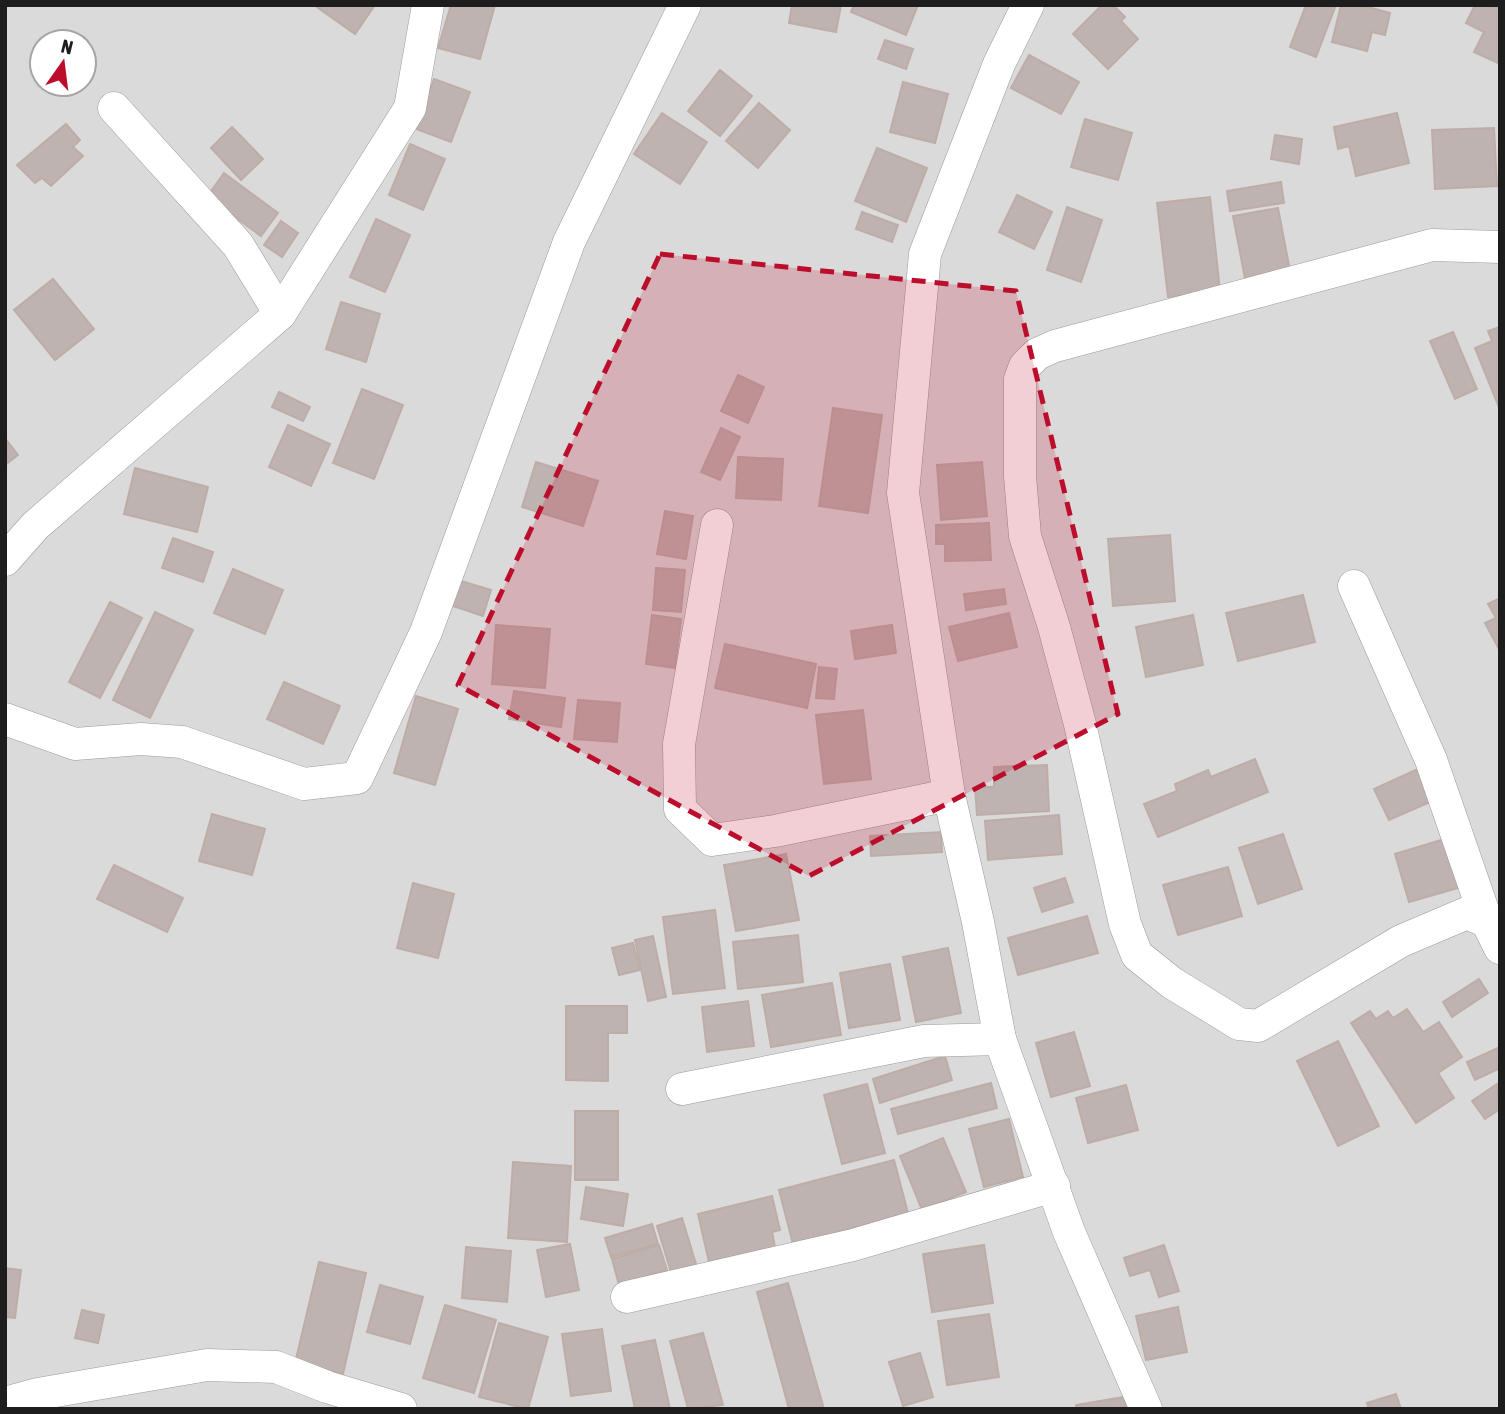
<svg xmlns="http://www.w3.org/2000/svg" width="1505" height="1414" viewBox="0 0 1505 1414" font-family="'Asap Condensed',sans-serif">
	<rect width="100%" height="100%" fill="#ede8e4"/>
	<path fill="#dbdada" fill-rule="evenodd" d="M5,5h1495v1404h-1495zM42,42h42v42h-42z"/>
	<g fill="#beb3b0" stroke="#beada7" stroke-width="2">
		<polygon points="314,5 375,5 355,34"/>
		<polygon points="451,5 495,5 480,59 438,48"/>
		<polygon points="792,5 841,5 836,32 789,23"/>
		<polygon points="854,5 918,5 906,35 851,12"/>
		<polygon points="1102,5 1113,5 1125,17 1121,21 1138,39 1108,69 1073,34"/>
		<polygon points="1306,5 1336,5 1316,57 1290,47"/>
		<polygon points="1341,5 1361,5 1390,13 1385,35 1372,32 1367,51 1332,42"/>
		<polygon points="1475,5 1500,7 1500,64 1474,52 1484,32 1466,23"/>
		<polygon points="885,40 913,49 906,69 878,59"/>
		<polygon points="1029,55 1079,82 1061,114 1011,88"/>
		<polygon points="720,70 752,96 720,136 688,111"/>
		<polygon points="434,79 470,92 451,142 416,129"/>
		<polygon points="903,82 948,94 935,143 890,132"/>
		<polygon points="759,103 790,130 758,168 726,141"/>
		<polygon points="662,113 707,142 680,184 634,154"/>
		<polygon points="1397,113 1409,163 1356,176 1349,146 1338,149 1334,127"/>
		<polygon points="1085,119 1132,133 1118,180 1071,167"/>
		<polygon points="66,124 80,140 73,147 83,156 51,186 42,178 35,183 17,165"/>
		<polygon points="232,127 263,159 241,180 211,148"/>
		<polygon points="1494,128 1497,186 1435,189 1432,130"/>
		<polygon points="1275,135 1302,139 1299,164 1271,159"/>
		<polygon points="410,144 445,159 423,210 389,195"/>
		<polygon points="877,148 927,168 906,222 855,201"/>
		<polygon points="224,173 278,213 261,236 207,197"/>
		<polygon points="1281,182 1284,203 1230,211 1227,191"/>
		<polygon points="1017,195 1052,212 1034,249 999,232"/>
		<polygon points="1210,197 1220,291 1168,297 1157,203"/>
		<polygon points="1067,207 1102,220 1081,282 1047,270"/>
		<polygon points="1278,208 1292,281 1247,289 1233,216"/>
		<polygon points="862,212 898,225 892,242 856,229"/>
		<polygon points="376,219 410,235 385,292 350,277"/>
		<polygon points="281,221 298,233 282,257 264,245"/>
		<polygon points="53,279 94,329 55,360 14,310"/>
		<polygon points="341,302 380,314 366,362 326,349"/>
		<polygon points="1500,327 1500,410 1475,348 1492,341 1488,331"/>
		<polygon points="1453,332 1477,389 1455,399 1430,341"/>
		<polygon points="738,375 764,387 748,423 721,411"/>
		<polygon points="362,389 403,405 374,479 333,463"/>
		<polygon points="279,392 310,407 303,421 272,407"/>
		<polygon points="833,408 882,415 868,513 819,506"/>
		<polygon points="288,425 330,444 311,486 269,467"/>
		<polygon points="721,428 740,437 720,480 701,472"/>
		<polygon points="5,438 18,455 5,465"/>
		<polygon points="738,457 783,459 781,500 736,498"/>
		<polygon points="536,462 598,481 583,526 522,507"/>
		<polygon points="982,462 987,516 941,520 937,465"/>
		<polygon points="135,468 208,487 197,532 124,514"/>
		<polygon points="665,511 693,516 686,559 657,554"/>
		<polygon points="989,523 991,560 945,561 945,544 936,544 936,525"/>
		<polygon points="1170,535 1175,601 1113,606 1108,539"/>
		<polygon points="173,538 213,552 203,582 162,568"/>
		<polygon points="656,568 685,570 681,612 653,610"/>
		<polygon points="233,569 283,590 265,634 214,613"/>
		<polygon points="451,578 491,590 483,616 444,603"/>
		<polygon points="1004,589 1006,604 966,610 964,594"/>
		<polygon points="1303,595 1315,642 1238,661 1226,613"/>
		<polygon points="1500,598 1500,651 1485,623 1496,618 1488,604"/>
		<polygon points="110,602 142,618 100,698 69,682"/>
		<polygon points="155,612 193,630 150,718 113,700"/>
		<polygon points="1009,613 1017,647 958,661 949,627"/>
		<polygon points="652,615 681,619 675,668 646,664"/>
		<polygon points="1193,615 1203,665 1146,677 1136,627"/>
		<polygon points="496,625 550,629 545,688 492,684"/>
		<polygon points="892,625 896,653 855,659 851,631"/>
		<polygon points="725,644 816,664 807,708 715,688"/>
		<polygon points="819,667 837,669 834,699 816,698"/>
		<polygon points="284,682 340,706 323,744 267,719"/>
		<polygon points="514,691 565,698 561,727 509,719"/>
		<polygon points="416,696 458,709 435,785 394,773"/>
		<polygon points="578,700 620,703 617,742 574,739"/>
		<polygon points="863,710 871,779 824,784 816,715"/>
		<polygon points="1255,759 1268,792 1158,837 1144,804 1177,791 1175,784 1208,770 1211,777"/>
		<polygon points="1047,765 1049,811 977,815 975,787 994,787 994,767"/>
		<polygon points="1422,767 1437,799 1389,820 1374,789"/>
		<polygon points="212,814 265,829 252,875 199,861"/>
		<polygon points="1059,815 1062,854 988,860 985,821"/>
		<polygon points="941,832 942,852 871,856 870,836"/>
		<polygon points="1283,834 1302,889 1258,904 1239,848"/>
		<polygon points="1451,837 1465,886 1409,902 1395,854"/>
		<polygon points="786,854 799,920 736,931 724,865"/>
		<polygon points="114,865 183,898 167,932 97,899"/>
		<polygon points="1228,867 1242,916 1178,935 1163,885"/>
		<polygon points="1065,878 1073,902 1042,912 1034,888"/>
		<polygon points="413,883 454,894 438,958 397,948"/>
		<polygon points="715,910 725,988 673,994 663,917"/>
		<polygon points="1087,916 1098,953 1018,975 1008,938"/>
		<polygon points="798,935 803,982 738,989 733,942"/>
		<polygon points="653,936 666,997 648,1001 635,940"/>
		<polygon points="633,943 640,970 619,975 612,948"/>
		<polygon points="948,948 961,1013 916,1022 903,957"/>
		<polygon points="890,964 900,1020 849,1028 840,973"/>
		<polygon points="1479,979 1488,993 1452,1017 1443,1002"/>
		<polygon points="832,983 841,1035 771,1047 762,995"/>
		<polygon points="748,1001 754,1046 707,1052 702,1007"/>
		<polygon points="566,1006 627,1006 627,1033 608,1033 608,1081 566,1080"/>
		<polygon points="1407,1009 1423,1032 1439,1022 1462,1057 1438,1073 1454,1098 1416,1123 1351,1023 1370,1011 1376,1019 1388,1011 1393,1018"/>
		<polygon points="1074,1032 1090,1086 1051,1097 1036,1043"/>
		<polygon points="1338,1041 1379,1126 1338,1146 1297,1061"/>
		<polygon points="1500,1047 1500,1068 1475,1080 1467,1062"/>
		<polygon points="945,1056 952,1080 880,1103 873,1079"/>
		<polygon points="991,1083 997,1108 898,1134 891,1109"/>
		<polygon points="867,1084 885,1153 842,1164 824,1095"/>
		<polygon points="1497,1084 1500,1109 1485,1119 1472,1101"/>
		<polygon points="1126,1085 1138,1130 1088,1143 1076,1098"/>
		<rect x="575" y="1111" width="43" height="69"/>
		<polygon points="1009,1119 1023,1177 984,1187 969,1129"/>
		<polygon points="943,1138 966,1192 922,1210 900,1156"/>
		<polygon points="894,1160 908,1213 793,1244 779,1190"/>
		<polygon points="513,1162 571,1166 567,1242 508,1238"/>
		<polygon points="586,1187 628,1194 623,1226 581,1219"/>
		<polygon points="772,1196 780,1230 772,1232 775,1247 709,1262 698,1214"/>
		<polygon points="682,1218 696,1264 671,1272 657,1226"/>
		<polygon points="652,1224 658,1244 611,1257 605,1238"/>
		<polygon points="570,1244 579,1290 546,1297 537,1250"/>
		<polygon points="659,1245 667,1270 619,1285 612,1259"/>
		<polygon points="984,1245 993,1303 932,1312 923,1254"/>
		<polygon points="1164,1245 1179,1291 1159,1297 1150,1270 1130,1276 1124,1258"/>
		<polygon points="466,1247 511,1251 507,1302 462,1298"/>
		<polygon points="319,1262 366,1273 343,1374 295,1363"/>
		<polygon points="5,1268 21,1270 15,1318 5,1317"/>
		<polygon points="788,1283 824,1409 789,1409 757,1292"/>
		<polygon points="380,1285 423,1297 410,1344 367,1332"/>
		<polygon points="445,1305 496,1320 474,1393 423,1378"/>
		<polygon points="1178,1307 1187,1352 1146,1360 1136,1316"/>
		<polygon points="82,1310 104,1315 98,1343 75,1338"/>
		<polygon points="989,1314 999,1377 947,1385 938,1321"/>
		<polygon points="499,1323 548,1337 528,1409 479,1397"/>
		<polygon points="602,1329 611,1391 571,1396 562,1334"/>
		<polygon points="703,1333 723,1405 688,1409 670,1341"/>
		<polygon points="655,1340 670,1409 635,1409 622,1346"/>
		<polygon points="920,1353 933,1397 903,1406 889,1362"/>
		<polygon points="1396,1394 1401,1409 1369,1409 1367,1403"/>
		<polygon points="1124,1397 1126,1409 1077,1409 1076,1405"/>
	</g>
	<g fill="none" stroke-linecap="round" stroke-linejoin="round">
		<defs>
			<g id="street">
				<polyline points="1028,5 999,64 925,254 903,493 949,795 978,922 1000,1039 1069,1232 1146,1409"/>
				<polyline points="114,108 238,245 280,314"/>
				<polyline points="1500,247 1432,245 1055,346 1037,354 1025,366 1020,379 1020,476 1025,536 1054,627 1080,724 1125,924 1137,955 1172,983 1239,1024 1258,1026 1401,941 1467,913 1487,922 1500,948"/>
				<polyline points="717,525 679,744 680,809 712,840 775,831 949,795"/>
				<polyline points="5,560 35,526 280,314 410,108 428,5"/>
				<polyline points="1354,586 1431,760 1487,922"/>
				<polyline points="5,719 75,744 141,739 182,742 304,784 357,778 426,632 569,242 685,5"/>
				<polyline points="682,1089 924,1041 1000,1039"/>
				<polyline points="627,1297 853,1245 1054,1186"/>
				<polyline points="5,1403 38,1394 207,1365 276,1367 327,1387 401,1409"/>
			</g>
		</defs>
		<use href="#street" stroke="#9a9a9a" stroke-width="33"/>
		<use href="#street" stroke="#fff" stroke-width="32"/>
	</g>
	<path fill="#bc0e2c" fill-opacity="0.2" stroke="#bc0e2c" stroke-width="5" stroke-dasharray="14 9" stroke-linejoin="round" d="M660,254l356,37 102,423 -309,162 -351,-191z"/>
	<rect width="1505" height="1414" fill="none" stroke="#1d1d1d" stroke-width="14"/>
	<g transform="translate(63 63) rotate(14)"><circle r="33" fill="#ffffff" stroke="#a5a5a5" stroke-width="2"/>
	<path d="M0-5L12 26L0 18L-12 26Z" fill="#bc0e2c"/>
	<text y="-10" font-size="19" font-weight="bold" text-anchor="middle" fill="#1d1d1d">N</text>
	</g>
</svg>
